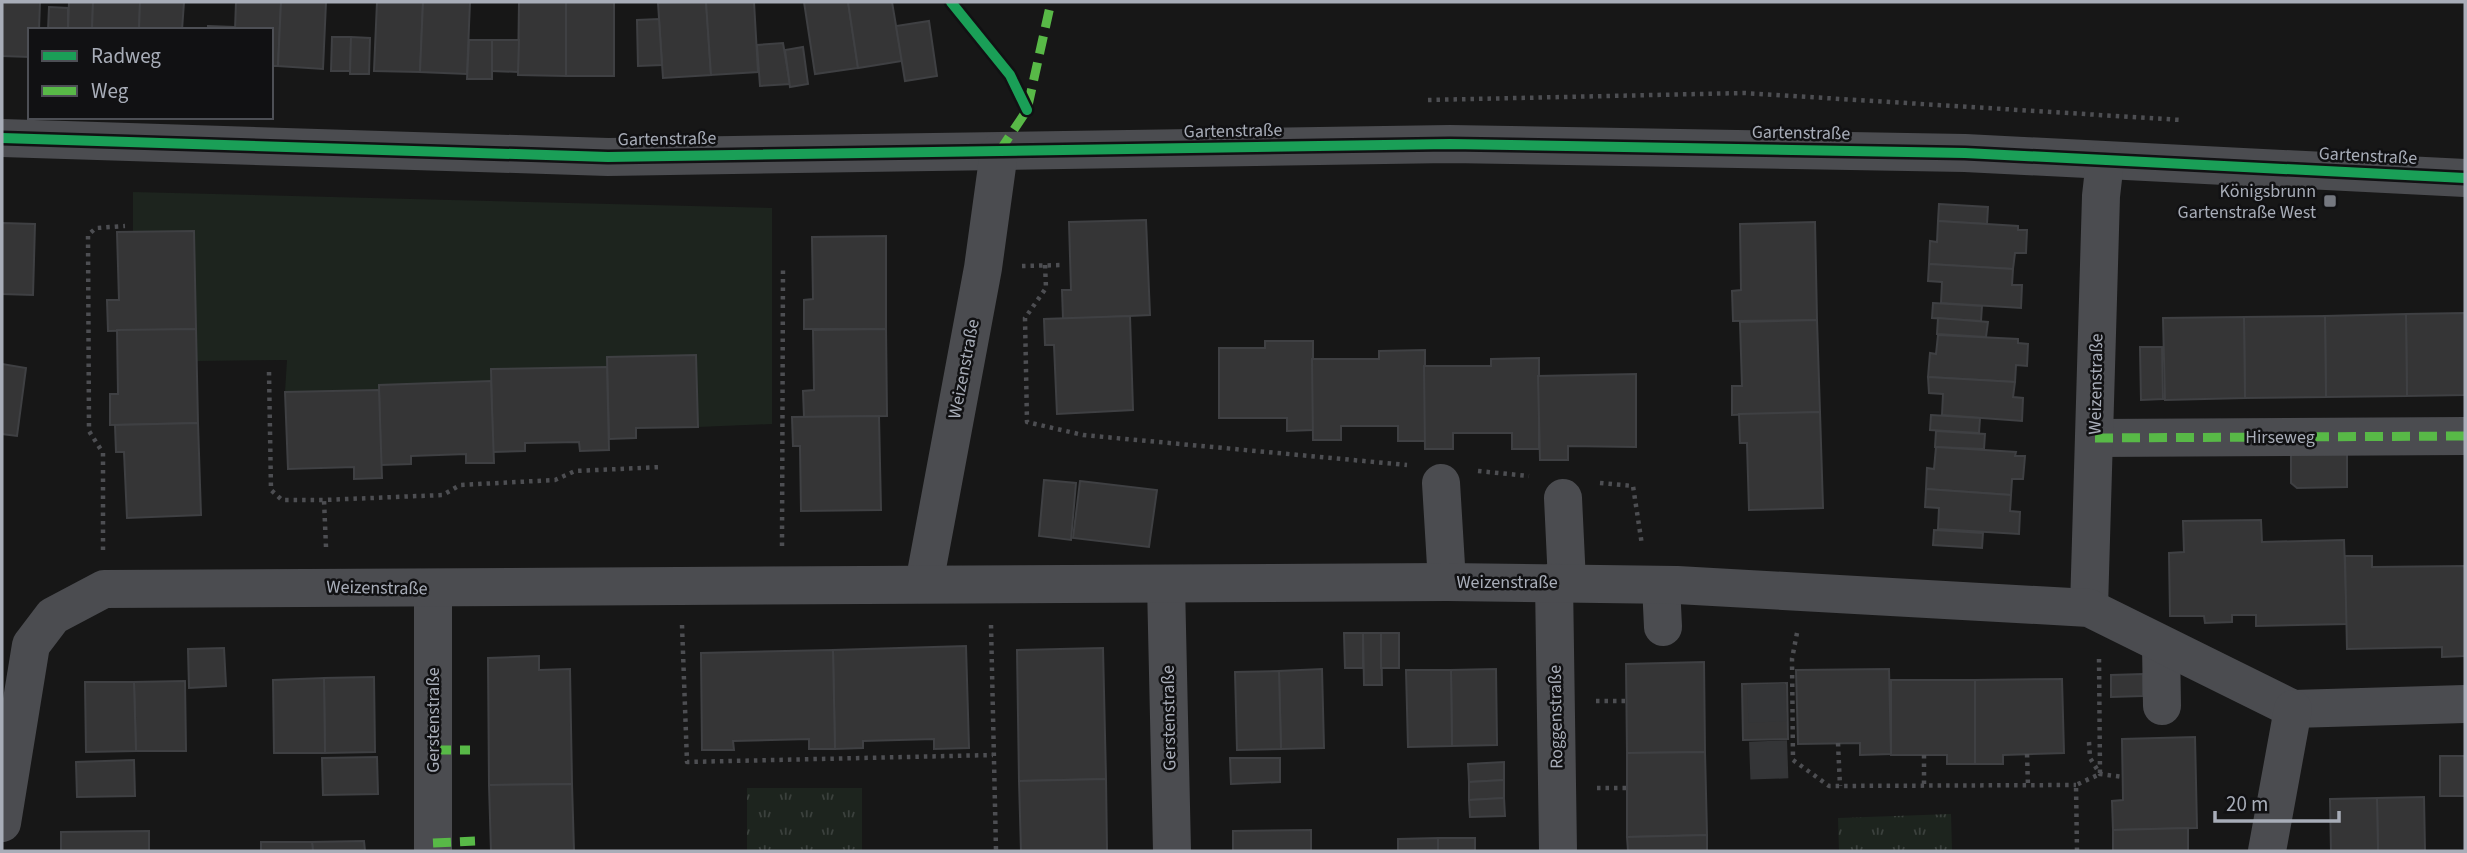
<svg xmlns="http://www.w3.org/2000/svg" width="2467" height="853" viewBox="0 0 2467 853" font-family="'Source Sans 3',sans-serif">
	<defs>
		<pattern id="park-tufts" width="24" height="20" patternUnits="userSpaceOnUse" patternTransform="scale(1.75)"><rect width="24" height="20" fill="#1d241e"/><path d="M3 7l-1-3M5 7V3M7 7l1-3M15 17l-1-3M17 17v-4M19 17l1-3" fill="none" stroke="#3b413d"/></pattern>
	</defs>
	<rect width="100%" height="100%" fill="#171717"/>
	<polygon fill="#1d241e" points="133,192 772,208 772,424 698,427 696,355 607,357 607,367 491,369 491,381 379,390 285,392 287,360 197,361 194,231 133,232"/>
	<g fill="url(#park-tufts)">
		<rect x="747" y="788" width="115" height="63"/>
		<polygon points="1951,814 1952,851 1839,851 1838,818"/>
	</g>
	<g fill="#353536" stroke="#3f4043" stroke-width="2">
		<polygon points="2,2 40,2 39,30 30,30 30,57 2,56"/>
		<polygon points="69,2 93,2 92,30 68,30"/>
		<polygon points="93,2 140,2 139,30 92,30"/>
		<polygon points="140,2 184,2 182,30 139,30"/>
		<polygon points="236,2 281,2 278,66 271,66 271,30 235,30"/>
		<polygon points="281,2 326,2 323,69 278,66"/>
		<polygon points="377,2 423,2 420,72 374,71"/>
		<polygon points="423,2 470,2 467,74 420,72"/>
		<polygon points="519,2 566,2 566,76 518,75"/>
		<rect x="566" y="2" width="48" height="74"/>
		<polygon points="706,2 711,75 663,78 658,3"/>
		<polygon points="706,2 754,2 758,72 711,75"/>
		<polygon points="804,2 848,2 858,68 815,74"/>
		<polygon points="848,2 892,2 902,61 858,68"/>
		<polygon points="49,7 68,8 68,30 48,30"/>
		<polygon points="659,19 662,65 638,66 637,20"/>
		<polygon points="929,21 937,76 905,81 896,26"/>
		<polygon points="208,26 234,27 234,30 208,30"/>
		<polygon points="332,37 351,37 350,71 331,71"/>
		<polygon points="351,37 370,38 369,74 350,74"/>
		<polygon points="469,40 492,40 492,79 467,79"/>
		<polygon points="492,40 519,40 518,72 492,71"/>
		<polygon points="783,43 790,84 760,86 757,45"/>
		<polygon points="803,47 808,84 790,87 785,50"/>
		<polygon points="1939,204 1988,207 1987,224 1938,221"/>
		<polygon points="1146,220 1150,315 1063,319 1062,290 1071,290 1069,222"/>
		<polygon points="1938,221 2018,226 2018,230 2027,230 2026,253 2015,253 2013,269 1929,264 1930,241 1937,242"/>
		<polygon points="1815,222 1817,320 1733,321 1732,291 1741,290 1740,224"/>
		<polygon points="2,223 35,224 33,295 2,294"/>
		<polygon points="194,231 196,329 108,331 107,300 119,300 117,232"/>
		<polygon points="886,236 886,329 804,329 804,300 813,299 812,237"/>
		<polygon points="1929,264 2013,269 2012,285 2022,285 2021,308 1941,303 1942,282 1928,281"/>
		<polygon points="1933,303 1982,306 1981,321 1932,318"/>
		<polygon points="2465,313 2465,395 2407,396 2406,314"/>
		<polygon points="2406,314 2407,396 2326,397 2325,316"/>
		<polygon points="1130,316 1133,410 1057,414 1054,345 1045,345 1044,319"/>
		<polygon points="2325,316 2326,397 2245,398 2244,317"/>
		<polygon points="2244,317 2245,398 2165,400 2163,318"/>
		<polygon points="1938,318 1988,322 1986,337 1937,334"/>
		<polygon points="1817,320 1820,412 1732,415 1732,386 1742,386 1740,322"/>
		<polygon points="196,329 198,423 110,425 110,394 118,394 117,330"/>
		<polygon points="886,329 887,416 804,417 803,391 814,390 813,330"/>
		<polygon points="1938,335 2018,339 2018,343 2028,344 2027,366 2016,365 2015,382 1928,377 1930,353 1936,354"/>
		<polygon points="1265,341 1313,341 1313,430 1287,431 1287,418 1219,418 1219,348 1265,348"/>
		<polygon points="2140,347 2162,347 2163,399 2141,400"/>
		<polygon points="1425,350 1425,441 1398,441 1398,426 1341,426 1341,440 1313,440 1312,359 1379,359 1379,351"/>
		<polygon points="696,355 698,427 636,428 636,438 609,439 607,357"/>
		<polygon points="1539,358 1539,449 1512,449 1512,433 1453,433 1453,449 1425,449 1424,366 1491,366 1491,359"/>
		<polygon points="2,364 26,368 17,436 2,434"/>
		<polygon points="607,367 609,450 580,451 579,442 525,443 525,451 493,452 491,369"/>
		<polygon points="1636,374 1636,447 1568,446 1568,460 1540,460 1538,376"/>
		<polygon points="1928,377 2015,382 2013,397 2023,398 2022,421 1942,415 1943,394 1929,393"/>
		<polygon points="491,381 494,463 466,463 466,454 411,456 411,464 381,465 379,385"/>
		<polygon points="379,390 382,478 354,479 354,467 288,469 285,392"/>
		<polygon points="1820,412 1823,508 1749,510 1747,443 1740,443 1739,414"/>
		<polygon points="1931,415 1980,418 1979,433 1930,430"/>
		<polygon points="879,416 881,510 801,511 800,446 793,446 792,417"/>
		<polygon points="198,423 201,515 127,518 124,452 116,452 115,425"/>
		<polygon points="1936,431 1985,434 1984,449 1935,447"/>
		<polygon points="1936,447 2016,452 2015,456 2025,456 2023,479 2012,479 2011,495 1926,489 1927,468 1934,469"/>
		<polygon points="2291,454 2347,454 2347,487 2297,488 2291,483"/>
		<polygon points="1044,480 1076,483 1071,540 1039,536"/>
		<polygon points="1080,481 1157,490 1149,547 1073,538"/>
		<polygon points="1926,489 2011,495 2010,511 2020,512 2019,534 1938,529 1939,508 1925,507"/>
		<polygon points="2261,520 2262,542 2344,540 2347,624 2256,626 2256,615 2232,615 2232,622 2205,623 2204,616 2170,616 2169,553 2184,552 2183,521"/>
		<polygon points="1934,530 1983,533 1982,548 1933,545"/>
		<polygon points="2345,556 2372,556 2372,567 2465,566 2465,656 2442,657 2442,647 2347,649"/>
		<polygon points="1344,633 1363,633 1363,668 1345,668"/>
		<polygon points="1363,633 1381,633 1382,685 1364,685"/>
		<rect x="1381" y="633" width="18" height="35"/>
		<polygon points="966,646 969,748 934,749 934,739 863,741 863,748 835,749 833,650"/>
		<polygon points="224,648 226,686 189,688 188,649"/>
		<polygon points="1103,648 1106,779 1019,781 1017,650"/>
		<polygon points="833,650 835,749 809,749 809,739 733,741 734,750 702,750 701,653"/>
		<polygon points="539,656 539,670 570,669 572,784 489,785 488,658"/>
		<polygon points="1704,662 1705,752 1627,753 1626,664"/>
		<polygon points="1322,669 1324,748 1281,749 1279,671"/>
		<polygon points="1496,669 1497,745 1452,746 1451,670"/>
		<polygon points="1889,669 1891,754 1860,755 1860,743 1798,744 1796,670"/>
		<polygon points="1406,670 1451,670 1452,746 1408,747"/>
		<polygon points="1279,671 1281,749 1237,750 1235,672"/>
		<polygon points="2143,674 2143,696 2111,697 2111,675"/>
		<polygon points="374,677 375,752 325,753 324,678"/>
		<polygon points="324,678 325,753 274,753 273,680"/>
		<polygon points="2062,679 2064,753 2003,755 2003,764 1975,764 1975,680"/>
		<polygon points="1891,680 1975,680 1975,764 1947,764 1947,755 1891,755"/>
		<polygon points="185,681 186,751 136,751 134,682"/>
		<polygon points="85,682 134,682 136,751 86,752"/>
		<polygon points="1787,683 1788,739 1743,740 1742,684"/>
		<polygon points="2195,737 2197,828 2113,830 2112,801 2123,800 2122,739"/>
		<polygon points="1705,752 1707,835 1627,837 1627,753"/>
		<rect x="2440" y="756" width="25" height="40"/>
		<polygon points="377,757 378,794 323,795 322,758"/>
		<polygon points="1230,758 1280,758 1280,782 1231,784"/>
		<polygon points="134,760 135,796 77,797 76,762"/>
		<polygon points="1504,762 1504,780 1469,782 1468,764"/>
		<polygon points="1106,779 1107,851 1021,851 1019,781"/>
		<polygon points="1504,780 1504,798 1469,800 1469,782"/>
		<polygon points="572,784 574,851 491,851 489,785"/>
		<polygon points="2424,797 2425,851 2378,851 2377,798"/>
		<polygon points="1504,798 1505,816 1470,817 1469,800"/>
		<polygon points="2377,798 2378,851 2331,851 2330,799"/>
		<polygon points="2188,828 2188,851 2113,851 2113,830"/>
		<polygon points="1311,830 1311,851 1233,851 1233,831"/>
		<polygon points="149,831 149,851 61,851 61,832"/>
		<polygon points="1707,835 1707,851 1628,851 1627,837"/>
		<rect x="1438" y="838" width="37" height="13"/>
		<polygon points="1438,838 1438,851 1398,851 1398,839"/>
		<polygon points="364,841 365,851 313,851 312,842"/>
		<polygon points="261,842 312,842 313,851 261,851"/>
	</g>
	<g fill="none" stroke-linecap="round" stroke-linejoin="round">
		<polyline stroke="#343537" stroke-width="38" stroke-dasharray="38 19" stroke-linecap="butt" points="1766,684 1770,796"/>
		<g stroke="#4d4e52" stroke-width="4.5" stroke-dasharray="3.5 5" stroke-linecap="butt">
			<polyline points="1428,100 1744,93 2181,120"/>
			<polyline points="1045,265 1046,288 1025,318 1027,422 1083,435 1407,465"/>
			<polyline points="1022,266 1063,265"/>
			<polyline points="269,372 271,490 282,500 324,500"/>
			<polyline points="1478,471 1529,476"/>
			<polyline points="1600,483 1633,486 1642,545"/>
			<polyline points="782,546 783,267"/>
			<polyline points="326,547 324,500 443,495 460,485 555,480 575,471 662,467"/>
			<polyline points="103,550 103,453 89,431 88,235 96,228 125,226"/>
			<polyline points="682,625 687,762 993,755"/>
			<polyline points="991,625 996,851"/>
			<polyline points="1797,633 1792,659 1793,760 1829,786 2076,785"/>
			<polyline points="1596,701 1627,701"/>
			<polyline points="2089,742 2090,758 2100,774 2123,777"/>
			<polyline points="1838,743 1840,786"/>
			<polyline points="2027,754 2028,786"/>
			<polyline points="1924,755 1924,786"/>
			<polyline points="1597,788 1627,788"/>
			<polyline points="2077,851 2076,785 2100,774 2099,657"/>
		</g>
		<g stroke="#4b4c50" stroke-width="38">
			<polyline points="2,138 608,157 1450,144 1965,153 2465,178"/>
			<polyline points="2095,438 2465,436"/>
			<polyline points="1441,483 1447,582"/>
			<polyline points="1563,498 1567,582"/>
			<polyline points="1554,582 1558,851"/>
			<polyline points="924,584 983,268 999,152"/>
			<polyline points="1166,584 1172,851"/>
			<polyline points="1661,585 1663,627"/>
			<polyline points="433,588 433,851"/>
			<polyline points="2089,608 2101,196 2105,161"/>
			<polyline points="2161,645 2162,706"/>
			<polyline points="2,823 31,645 53,616 104,589 1447,582 1677,585 2089,608 2293,709 2465,704"/>
			<polyline points="2267,851 2293,709"/>
		</g>
		<g stroke="#58b947" stroke-width="9" stroke-dasharray="18 9" stroke-linecap="butt">
			<polyline points="999,152 1027,110 1051,2"/>
			<polyline points="2095,438 2465,436"/>
			<polyline points="433,750 470,750"/>
			<polyline points="433,843 475,841"/>
		</g>
		<defs>
			<g id="cycleway">
				<polyline points="951,2 1010,75 1027,110"/>
				<polyline points="2,138 608,157 1450,144 1965,153 2465,178"/>
			</g>
		</defs>
		<use href="#cycleway" stroke="#111113" stroke-width="15"/>
		<use href="#cycleway" stroke="#1a9f57" stroke-width="10"/>
	</g>
	<rect fill="#757880" stroke="#111113" stroke-width="2.5" x="2323" y="194" width="14" height="14" rx="3.5"/>
	<g text-anchor="middle" dominant-baseline="central" stroke-width="5" stroke-linejoin="round" paint-order="stroke">
		<g font-size="18" fill="#a8adb8" stroke="#111113">
			<text transform="translate(1233 131) rotate(-1)">Gartenstraße</text>
			<text transform="translate(1801 133) rotate(1)">Gartenstraße</text>
			<text transform="translate(667 139) rotate(-1)">Gartenstraße</text>
			<text transform="translate(2368 156) rotate(3)">Gartenstraße</text>
			<text transform="translate(964 369) rotate(-79)">Weizenstraße</text>
			<text transform="translate(2096 384) rotate(-89)">Weizenstraße</text>
			<text x="2280" y="437">Hirseweg</text>
			<text x="1507" y="582">Weizenstraße</text>
			<text transform="translate(377 588) rotate(1)">Weizenstraße</text>
			<text transform="translate(1556 717) rotate(-91)">Roggenstraße</text>
			<text transform="translate(1169 718) rotate(-91)">Gerstenstraße</text>
			<text transform="translate(433 720) rotate(-90)">Gerstenstraße</text>
		</g>
		<g font-size="18" fill="#a8adb8" stroke="#111113" text-anchor="end">
			<text x="2316" y="191">Königsbrunn<tspan x="2316" dy="21">Gartenstraße West</tspan></text>
		</g>
	</g>
	<rect width="2467" height="853" fill="none" stroke="#a8adb8" stroke-width="7"/>
	<rect x="28" y="28" width="245" height="91" fill="#111113" stroke="#4d4f55" stroke-width="2"/>
	<rect x="42" y="51" width="35" height="10" fill="#1a9f57" stroke="#4d4f55" stroke-width="2"/>
	<text x="91" y="63" font-size="21" fill="#a8adb8">Radweg</text>
	<rect x="42" y="86" width="35" height="10" fill="#58b947" stroke="#4d4f55" stroke-width="2"/>
	<text x="91" y="98" font-size="21" fill="#a8adb8">Weg</text>
	<path d="M2215 811v10h124v-10" fill="none" stroke="#a8adb8" stroke-width="3.5"/>
	<text x="2226" y="811" font-size="21" fill="#a8adb8" stroke="#111113" stroke-width="5" paint-order="stroke">20 m</text>
</svg>
